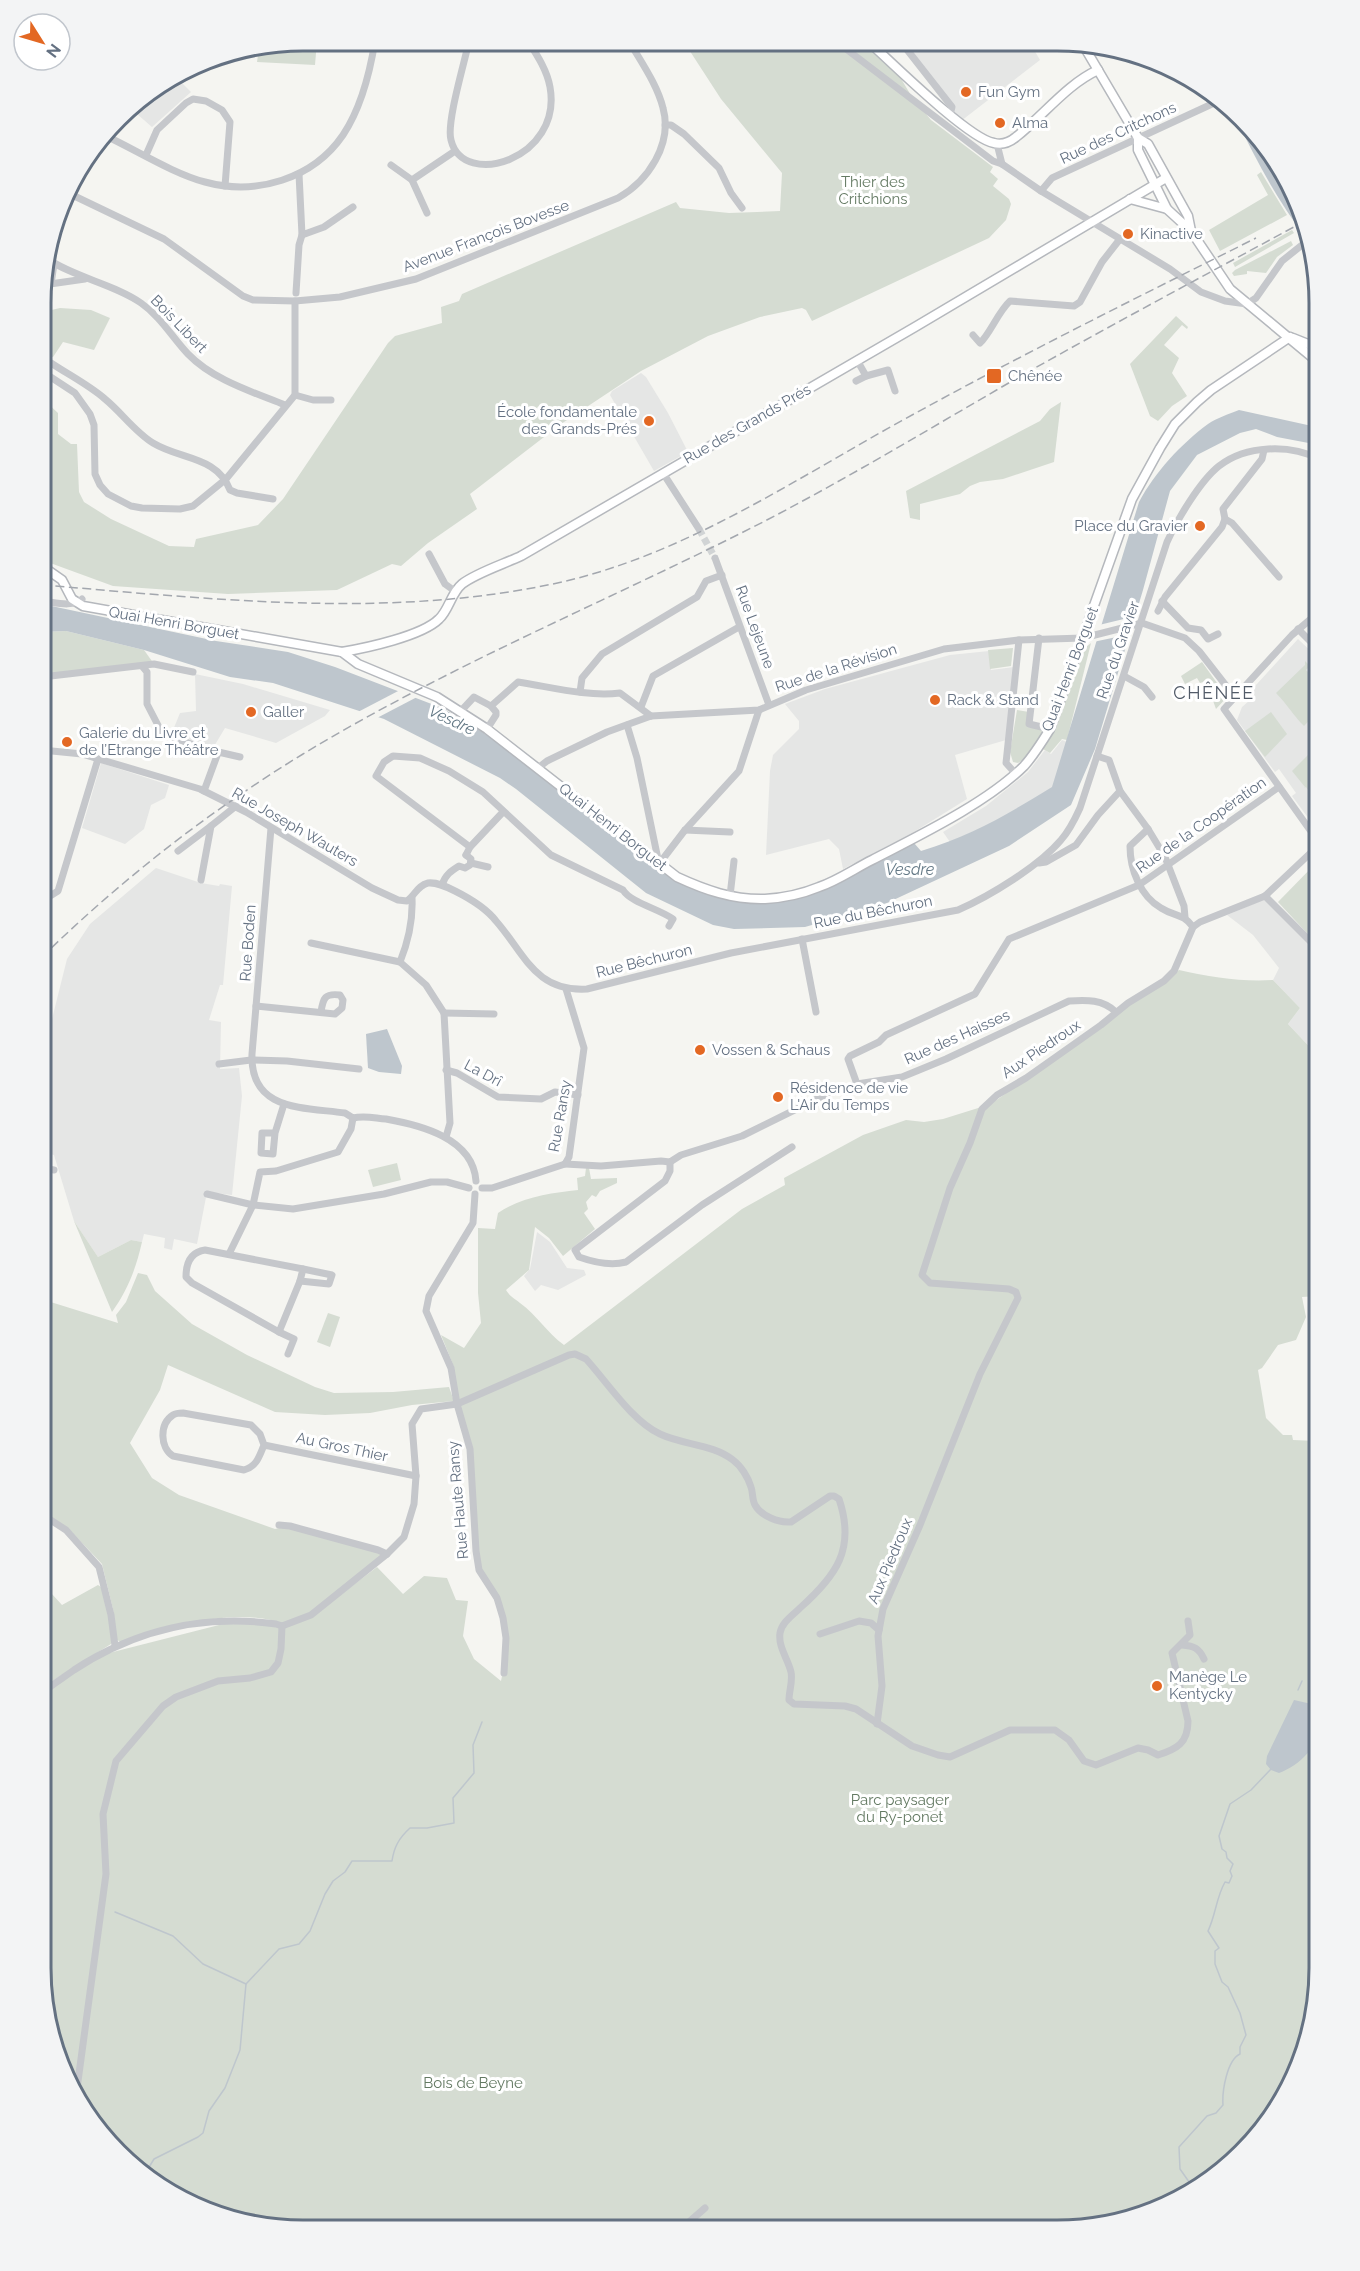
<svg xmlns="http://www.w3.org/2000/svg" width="1360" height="2271" viewBox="0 0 1360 2271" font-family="Raleway,sans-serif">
	<rect width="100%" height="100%" fill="#f5f5f1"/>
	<g fill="#e5e6e5">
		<polygon points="897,42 1030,43 1040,60 961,121"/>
		<polygon points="188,70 179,80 191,92 152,127 129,107"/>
		<polygon points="641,373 646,377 668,413 688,452 654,471 610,395 612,391"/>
		<polygon points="1298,639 1319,659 1319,824 1312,823 1292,796 1296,793 1279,769 1275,772 1237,720 1242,707 1249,701 1245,697"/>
		<polygon points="989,651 991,670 1014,667 1006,740 955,755 967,799 909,835 843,869 839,849 829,839 766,855 770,771 773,755 799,729 799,721 785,704 825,689 950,655"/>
		<polygon points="195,674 243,684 330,710 325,716 276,743 225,728 213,748 171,735 180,713 196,711"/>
		<polygon points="1062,740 1067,742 1053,787 999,820 950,842 943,832 986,806 1028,772 1045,750 1051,754"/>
		<polygon points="101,763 169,785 165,798 151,805 144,829 125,844 82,828"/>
		<polygon points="156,868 201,883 219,886 220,884 232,886 223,985 220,985 209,1020 221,1022 220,1069 239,1068 242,1096 232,1195 207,1192 197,1244 174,1239 172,1250 164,1248 165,1238 144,1234 142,1242 131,1240 98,1257 74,1221 54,1155 42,1152 42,1059 67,959 90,924"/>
		<polygon points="1265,899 1319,952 1319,1057 1288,1024 1300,1008 1273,980 1279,968 1253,935 1227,915"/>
		<polygon points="537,1232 550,1242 567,1268 584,1270 586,1275 558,1290 541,1285 535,1291 524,1276 530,1269"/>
	</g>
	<g fill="#d5dcd2">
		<polygon points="303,41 317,41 315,65 257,62 259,49"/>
		<polygon points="684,42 879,42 912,97 931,120 993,167 990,172 998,179 993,186 1009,199 1011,204 1006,220 989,238 812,321 806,310 802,308 760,317 708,336 641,371 561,424 470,494 477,509 428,543 401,566 392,564 337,590 228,594 113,586 42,560 42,502 47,494 42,481 43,399 58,413 58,434 71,444 77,444 79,492 84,502 111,519 169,546 194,547 196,539 258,525 283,499 388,343 395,336 442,323 441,307 459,301 462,294 676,202 680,208 729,213 780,211 782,173 721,99"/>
		<polygon points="1261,172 1287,215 1220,251 1209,230 1268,195 1257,175"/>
		<polygon points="1292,230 1294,233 1235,267 1233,263"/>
		<polygon points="1291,241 1293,245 1277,257 1266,273 1247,271 1247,274 1234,276 1232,273 1235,270"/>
		<polygon points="60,308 91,310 110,318 94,350 63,342 53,357 43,356 43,312"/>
		<polygon points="1176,316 1188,327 1187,329 1182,325 1164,345 1179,358 1172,373 1187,396 1172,406 1158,421 1150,416 1130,364"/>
		<polygon points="1061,402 1054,462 1003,479 980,482 970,486 960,494 920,504 920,520 910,518 906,491 1040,421 1050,409"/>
		<polygon points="66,631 144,650 154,664 42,679 42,632"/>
		<polygon points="1091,643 1067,740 1062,739 1050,753 1043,749 1057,724 1085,648"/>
		<polygon points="1013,648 1011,666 990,669 988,650"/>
		<path d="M1305,661l5,5 -4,4 13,13v27l-15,16c-11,-11 -17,-22 -28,-33l29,-28z"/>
		<polygon points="1202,662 1227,697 1216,709 1206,681 1200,683 1197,678 1185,684 1181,676"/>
		<polygon points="1017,710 1029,712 1027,727 1044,729 1026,758 1018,763 1013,762 1010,752"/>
		<polygon points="1271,712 1287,734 1265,757 1245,731"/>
		<polygon points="1319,744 1319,776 1316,779 1319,783 1319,813 1311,801 1314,798 1306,787 1304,788 1305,787 1292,771"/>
		<polygon points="1319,860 1319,946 1278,902"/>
		<path d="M1179,970c32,7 62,12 94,10l27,28 -12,16 31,33v239l-17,1 4,20 -10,23 -18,5 -16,23 -4,2 8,48 17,17h9l1,5 24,1 2,-26v571l-14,67 -39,75 -49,48 -60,35 -99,19 -789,-2 -66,-17 -60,-34 -49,-49 -34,-60 -19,-100v-271l8,-8 56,-35 118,-30 48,-4c-45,-10 -106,8 -150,22l-4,-2 -4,-31 -11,-45 -34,-36 -18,-12 -9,-10v-207l77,24 -2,-8 10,-13 12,-29 9,2 8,16 37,33 55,31 68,32 19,6 59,-1 56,-5 5,14 -42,4 -42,8 -45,2 -50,-3 -107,-47 -8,25 -30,53 22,35 27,17 96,34 8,-2 96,24 3,4 -72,63 67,-51 26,27 21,-18 23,2 9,22 12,1 -5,35 11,23 27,22 5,-25 -9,-58 -18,-28 -9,-121 -17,-67 1,-15 -13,-32 23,13 17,-25 -3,-30v-65l17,1 3,-16c23,-16 53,-20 80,-23l-1,-12 8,-2 1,-8h3l2,11 26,-1v5l-17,8 -4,6 -4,-2 -6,7 2,7 -4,4 11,16 -32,27 -14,-18 -14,-11 -6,43 -23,20c6,9 7,7 14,13 17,12 27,30 44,42l178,-136 43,-24 -1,-7 79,-43 43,-15 18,2 19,-3 48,-15z"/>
		<polygon points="397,1163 401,1180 373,1187 368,1170"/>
		<path d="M74,1221l24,36 33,-17 11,2c-6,26 -14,48 -30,70z"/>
		<polygon points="328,1313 340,1317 330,1347 317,1342"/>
		<polygon points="41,1582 62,1605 98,1585 101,1587 111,1623 111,1644 41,1688"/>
	</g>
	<g fill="#bec6cd">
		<path d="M1231,108l35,35 34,60 7,36c-32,-41 -54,-85 -76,-131z"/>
		<path d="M1239,410l73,16 1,-8 6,1v26l-42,-8 -21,-8 -16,4 -43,22 -27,36 -27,99 -48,159 -24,56 -62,41 -122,57 -82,24 -71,2 -21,-4 -67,-32 -130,-104 -16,-11 -116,-59 -111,-36 -43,-6 -86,-27 -78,-19 -24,1v-28l174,37 72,11 47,15 107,41 50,30 165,131c103,65 161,25 257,-26l7,8c52,-16 85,-36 131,-64l87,-285c16,-30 42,-58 69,-78 9,-6 21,-10 31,-14z"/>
		<polygon points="387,1029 402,1066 401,1074 379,1072 368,1068 366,1034"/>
		<path d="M1294,1700l22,5c4,6 3,11 3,18 0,24 -19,42 -40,50l-8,-3 -5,-6 1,-8z"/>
	</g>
	<g fill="#f5f5f1">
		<polygon points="1136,616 1131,634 1093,642 1099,625"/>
		<polygon points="402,689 419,696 375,719 356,713"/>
	</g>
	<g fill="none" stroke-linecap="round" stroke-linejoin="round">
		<g stroke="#bec6cd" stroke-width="1.5">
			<polyline points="1316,1191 1319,1185"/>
			<polyline points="1318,1268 1319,1265"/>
			<polyline points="1298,1690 1302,1681"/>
			<polyline points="115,1912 173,1936 203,1964 246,1984"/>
			<path d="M143,2177l11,-18 44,-22 5,-4 6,-22 16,-23 15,-38 6,-66 33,-35 20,-5 11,-13 15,-37 8,-13 12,-9 7,-11h40c2,-14 7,-23 18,-33h17l27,-5 -1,-25 21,-25 -1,-28 9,-23"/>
			<path d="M1194,2189l-14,-20 -1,-22 28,-31 9,-3 7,-8c-1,-14 4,-45 17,-51v-7l6,-12 -6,-22 -12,-26 -6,-5 -7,-18v-13l4,-3 -11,-17c8,-17 8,-33 17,-49l4,1 3,-7 -2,-5 3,-7 -6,-6 -1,-6 -4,-3 -3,-13 11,-32 21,-14 20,-21"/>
		</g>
		<polyline stroke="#d1d4d5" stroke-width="7" stroke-dasharray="7 3.5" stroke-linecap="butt" points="699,529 715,558"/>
		<defs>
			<g id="major">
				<path d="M869,42c23,21 100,97 125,101 8,2 16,-1 22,-6 27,-21 51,-53 82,-67"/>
				<polyline points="1082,43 1138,138 1138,150 1167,209 1191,231 1230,289 1319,363"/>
				<polyline points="1138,138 1148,144 1188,216 1191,231"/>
				<polyline points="1130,199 1167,209"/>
				<polyline points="1293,338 1308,344 1319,353"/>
				<path d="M42,566l20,14 10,19 11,7 259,46 16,12 79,33 50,32 190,148c28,13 56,23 88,22 18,-1 37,-5 54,-12 18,-6 35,-18 53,-27 46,-24 115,-57 152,-94 10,-11 18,-24 26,-37l82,-230 28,-51 15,-24 22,-22 14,-12 79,-53"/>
				<path d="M342,652c24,-4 80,-16 97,-33 10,-9 12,-26 23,-35 14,-11 42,-20 59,-28l394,-229 251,-149"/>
			</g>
		</defs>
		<use href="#major" stroke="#b5b8bd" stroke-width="11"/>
		<g stroke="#c5c7cb" stroke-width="7">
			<path d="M469,41c-4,20 -23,82 -18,99 12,50 112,19 99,-53 -3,-17 -13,-32 -22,-46"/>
			<polyline points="837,42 993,161 1002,164 1041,191 1170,269 1201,292 1225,301 1247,304 1256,298 1282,261 1307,241"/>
			<polyline points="901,42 952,107 950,115"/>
			<polyline points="665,125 671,125 684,134 719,168 731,193 742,208"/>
			<path d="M106,136c30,14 68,38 99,46 51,14 108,-3 138,-47 18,-27 27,-63 32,-94"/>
			<polyline points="997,144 1002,164"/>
			<polyline points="146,155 157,130 186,103 193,99 206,101 222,110 230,122 225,186"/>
			<polyline points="391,165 412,180 427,213"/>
			<polyline points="299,174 302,235 324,227 353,207"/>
			<polyline points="412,180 455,151"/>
			<polyline points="1041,191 1052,178 1212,104"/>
			<path d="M66,192l98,47 79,57 10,4 42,1 45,-4 76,-18 202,-81c30,-17 55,-54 45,-90 -6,-24 -22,-46 -34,-67"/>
			<path d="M46,258c29,20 68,26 95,45 20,14 31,34 47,51 25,26 65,38 97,51"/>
			<polyline points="51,284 54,264"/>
			<polyline points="43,285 85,279"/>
			<polyline points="296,293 299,245 302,235"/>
			<path d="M973,335l7,8c10,-9 18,-31 30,-42l64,5 6,-4 22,-40 18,-23"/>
			<polyline points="857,360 866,376 888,370 895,391"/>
			<path d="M43,363l2,-1 6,1c18,12 38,22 54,36 17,14 30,33 48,44 28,17 64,13 77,47l7,3 36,6"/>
			<polyline points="43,372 75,393 90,414 94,425 95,474 100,485 108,494 131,506 142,508 180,509 193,506 226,479 295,395 295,301"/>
			<polyline points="856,381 866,376"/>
			<polyline points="295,395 313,400 331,400"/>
			<polyline points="663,473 699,529"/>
			<polyline points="1225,519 1232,523 1279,577"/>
			<polyline points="429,554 445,584 456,592"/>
			<polyline points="715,558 769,705"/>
			<path d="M42,601c12,1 30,7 40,-2"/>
			<polyline points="1162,601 1188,628 1201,630 1208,639 1218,634"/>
			<polyline points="1158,611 1165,597 1222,527 1225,519 1223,509 1262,459 1264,450"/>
			<polyline points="1142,623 1185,638 1199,651 1231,692 1234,698"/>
			<polyline points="1298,629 1319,650"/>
			<polyline points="1039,638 1029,724 1050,729"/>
			<polyline points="142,666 147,672 147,704 162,733 201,748 240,757"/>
			<polyline points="1124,676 1144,687 1152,697"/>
			<polyline points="42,677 154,664 193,672"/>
			<polyline points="580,692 582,678 602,654 697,597 706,581 722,575"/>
			<polyline points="641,707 653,676 739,627"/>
			<polyline points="460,712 474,697 491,706"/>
			<polyline points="627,725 637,758 659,864"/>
			<path d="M487,729l9,-14v-3l-5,-6 27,-24c33,5 69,15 102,11l31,23"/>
			<path d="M42,750l40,4 118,35 46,23 126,76 26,12 9,1c8,-6 11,-16 21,-18 9,-1 19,4 27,8 14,7 31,17 41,30 29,33 39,71 91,68l144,-36 227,-43c32,-14 81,-44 103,-70 9,-10 14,-21 19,-32l87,-266c10,-22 33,-61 52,-76 27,-21 71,-22 100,-7"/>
			<polyline points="1097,756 1109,760 1120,791 1148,829 1165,857 1184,906 1185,917"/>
			<polyline points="538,768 547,761 607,732 651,716 759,710 806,690 944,649 1019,640 1083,638 1142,623"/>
			<polyline points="1015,773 1006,763 1019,640"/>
			<polyline points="204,791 218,753"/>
			<path d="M271,828l-19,226c-2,57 50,53 93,59l8,5c11,-3 21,0 33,1 34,6 87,19 90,62"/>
			<path d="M1148,829l-18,17c0,23 10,50 31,62 14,9 22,5 32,19"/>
			<polyline points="685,830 730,832"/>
			<polyline points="1319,836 1310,830 1224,709 1292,635 1319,612"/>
			<path d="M470,847l-94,-71 8,-14 9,-6 27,2 29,13 34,21 68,63 72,35c8,13 37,19 50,29l-4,7"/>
			<polyline points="178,851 211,826"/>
			<polyline points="466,855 470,847 503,812"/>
			<polyline points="471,863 488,867"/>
			<polyline points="1039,863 1046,862 1076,845 1098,815 1120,791"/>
			<polyline points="659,864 685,830 739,771 759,710"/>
			<polyline points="201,880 211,826 236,806"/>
			<path d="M442,885c3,-10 9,-14 17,-19l6,2 5,-3 1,-6 -5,-4"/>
			<polyline points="42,894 50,896 58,891 98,759"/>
			<polyline points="730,896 734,861"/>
			<polyline points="1265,896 1319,950"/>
			<path d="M412,898c1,21 -4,44 -12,64l26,23 18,28 6,110 -4,14"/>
			<polyline points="802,939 816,1012"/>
			<polyline points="311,943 400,962"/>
			<path d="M256,1006l79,8 7,-6 1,-8 -3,-5c-15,-2 -17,3 -19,17"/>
			<polyline points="444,1013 494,1014"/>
			<polyline points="219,1064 251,1060 287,1061 359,1069"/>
			<polyline points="446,1070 457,1073 498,1097 541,1099 555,1092 578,1095"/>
			<polyline points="857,1084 848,1059 850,1056 879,1042 886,1035 975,994 1009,939 1139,885 1279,787"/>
			<polyline points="275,1133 273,1154 261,1153 262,1133 275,1133 284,1104"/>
			<path d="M670,1162v9l-5,10 -90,69 4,7c14,5 32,9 47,5l76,-57 90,-58"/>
			<path d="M565,1164l36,2 60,-5 9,1 11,-7 61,-19 89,-44 26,-8 45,-7 44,-18 123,-58c18,-1 33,-2 47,11"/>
			<polyline points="42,1168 54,1170"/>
			<polyline points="482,1188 492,1188 565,1164 569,1157 584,1048 566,989"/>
			<polyline points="207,1194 253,1205 293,1209 384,1194 431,1182 447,1182 469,1188"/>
			<polyline points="475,1194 473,1223 429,1296 426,1311 451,1368 457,1404 470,1449 476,1551 479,1570 497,1598 503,1618 506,1638 504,1673"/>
			<path d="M205,1250l98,19 -3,12 -21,51 -87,-49 -6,-6c0,-14 5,-25 19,-27z"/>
			<polyline points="229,1254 253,1205 260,1172 276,1171 338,1152 351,1129 353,1118"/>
			<polyline points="300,1281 329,1284 332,1275 303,1269"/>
			<polyline points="279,1332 294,1339 288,1354"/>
			<path d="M264,1445c-5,12 -7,21 -20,25l-71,-14c-13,-8 -14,-32 0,-41 3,-2 7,-2 10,-2l68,12 9,9 4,11 152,31"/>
			<polyline points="41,1510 49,1519 66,1530 99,1567 111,1615 115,1646"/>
			<polyline points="279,1525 290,1526 378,1550 387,1554"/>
			<path d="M282,1626l29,-11 76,-61 17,-17 10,-33 2,-28 -4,-52 9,-15 36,-5 112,-49 6,-1 11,5c21,23 46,62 74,75 23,11 53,10 73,26 8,6 15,17 18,27 2,5 1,13 4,18 6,11 24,18 36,17l39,-26h4l5,3c17,50 -3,77 -39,109 -7,7 -18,14 -20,25 -2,14 8,26 11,39 2,9 -2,19 -2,28l5,4 51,2 11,3 56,37 26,9 12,2 60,-27h45l14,10 15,21 12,4 42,-17 10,2 10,5c19,-6 30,-12 30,-34l-16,-68 18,-18 -2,-14"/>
			<polyline points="820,1634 859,1621 871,1623 879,1630"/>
			<path d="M1182,1645c12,1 17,3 22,14"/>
			<path d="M41,1694c10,-9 22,-16 33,-24 61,-40 130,-56 202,-46l6,2"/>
			<polyline points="877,1724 882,1686 878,1636 883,1609 920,1525 980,1374 1018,1298 1016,1292 1009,1289 930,1283 922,1275 950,1188 970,1143 982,1109 997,1095 1026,1078 1101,1025 1128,1003 1164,981 1174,971 1193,927 1200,922 1265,896 1319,845"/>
			<polyline points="76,2096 106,1874 103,1814 116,1761 163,1706 176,1697 218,1681 250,1678 271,1672 278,1663 281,1649 282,1626"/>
			<polyline points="681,2229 705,2208"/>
		</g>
		<use href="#major" stroke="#fff" stroke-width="8"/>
		<g stroke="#a3a7ae" stroke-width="1.5" stroke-dasharray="9 4.5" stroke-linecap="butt">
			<path d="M42,585c173,14 349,35 520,-3 125,-29 230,-101 341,-162 116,-64 235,-123 353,-182"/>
			<path d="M42,957c79,-77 166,-145 261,-203 147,-89 307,-154 460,-232 87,-45 171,-96 256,-145 94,-53 190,-104 284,-155"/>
		</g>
	</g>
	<g fill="#e36823" stroke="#fff" stroke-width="2">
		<circle cx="966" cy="92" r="6"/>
		<circle cx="1000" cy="123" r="6"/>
		<circle cx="1128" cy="234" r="6"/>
		<rect x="986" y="368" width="16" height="16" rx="3"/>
		<circle cx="649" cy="421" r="6"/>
		<circle cx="1200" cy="526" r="6"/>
		<circle cx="935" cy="700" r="6"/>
		<circle cx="251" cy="712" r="6"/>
		<circle cx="67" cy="742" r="6"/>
		<circle cx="700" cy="1050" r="6"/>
		<circle cx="778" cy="1097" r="6"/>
		<circle cx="1157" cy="1686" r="6"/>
	</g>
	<g text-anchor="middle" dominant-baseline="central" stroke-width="6" stroke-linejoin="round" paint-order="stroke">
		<g font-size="15" fill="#647182" stroke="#fff" text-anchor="start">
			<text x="978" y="92">Fun Gym</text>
			<text x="1012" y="123">Alma</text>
			<text x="1140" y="234">Kinactive</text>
			<text x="1008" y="376">Chênée</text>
			<text x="637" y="412" text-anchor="end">École fondamentale<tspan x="637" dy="17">des Grands-Prés</tspan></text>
			<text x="1188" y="526" text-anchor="end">Place du Gravier</text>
			<text x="947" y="700">Rack &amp; Stand</text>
			<text x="263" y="712">Galler</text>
			<text x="79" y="733">Galerie du Livre et<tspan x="79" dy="17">de l’Etrange Théâtre</tspan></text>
			<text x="712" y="1050">Vossen &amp; Schaus</text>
			<text x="790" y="1088">Résidence de vie<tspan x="790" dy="17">L'Air du Temps</tspan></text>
			<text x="1169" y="1677">Manège Le<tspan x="1169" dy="17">Kentycky</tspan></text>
		</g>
		<g font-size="15" fill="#647182" stroke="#fff">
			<text transform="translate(1118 133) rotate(-25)">Rue des Critchons</text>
			<text transform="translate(486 236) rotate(-21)">Avenue François Bovesse</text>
			<text transform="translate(179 324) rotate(46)">Bois Libert</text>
			<text transform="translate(747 424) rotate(-30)">Rue des Grands Prés</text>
			<text transform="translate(174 623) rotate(10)">Quai Henri Borguet</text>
			<text transform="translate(755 627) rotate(70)">Rue Lejeune</text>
			<text transform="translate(1118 650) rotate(-71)">Rue du Gravier</text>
			<text transform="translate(836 668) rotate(-18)">Rue de la Révision</text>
			<text transform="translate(1070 669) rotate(-69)">Quai Henri Borguet</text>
			<text transform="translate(1201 825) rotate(-35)">Rue de la Coopération</text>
			<text transform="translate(295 827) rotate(30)">Rue Joseph Wauters</text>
			<text transform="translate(613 827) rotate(38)">Quai Henri Borguet</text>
			<text transform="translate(873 912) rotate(-11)">Rue du Bêchuron</text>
			<text transform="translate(248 943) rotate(-86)">Rue Boden</text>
			<text transform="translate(644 961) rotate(-14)">Rue Bêchuron</text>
			<text transform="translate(957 1037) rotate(-24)">Rue des Haisses</text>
			<text transform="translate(1041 1049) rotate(-34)">Aux Piedroux</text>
			<text transform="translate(483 1073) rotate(28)">La Drî</text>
			<text transform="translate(560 1116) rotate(-80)">Rue Ransy</text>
			<text transform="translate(342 1447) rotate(12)">Au Gros Thier</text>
			<text transform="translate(458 1500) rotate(-95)">Rue Haute Ransy</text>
			<text transform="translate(890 1561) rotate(-67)">Aux Piedroux</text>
		</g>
		<g font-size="15" fill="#647a63" stroke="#fff">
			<text x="873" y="182">Thier des<tspan x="873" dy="17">Critchions</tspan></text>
			<text x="900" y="1800">Parc paysager<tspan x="900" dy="17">du Ry-ponet</tspan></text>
			<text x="473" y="2083">Bois de Beyne</text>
		</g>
		<g font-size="16" font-style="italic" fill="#647986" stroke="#fff">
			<text transform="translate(452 720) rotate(25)">Vesdre</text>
			<text x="910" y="869">Vesdre</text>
		</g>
		<g font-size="18" letter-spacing="1.5" fill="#525b68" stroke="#fff">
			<text x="1214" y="692">CHÊNÉE</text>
		</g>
	</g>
	<path d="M0 0H1360V2271H0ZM303 51H1057A252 252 0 0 1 1309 303V1968A252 252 0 0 1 1057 2220H303A252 252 0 0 1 51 1968V303A252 252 0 0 1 303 51Z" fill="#f3f4f5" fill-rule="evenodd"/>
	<path fill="none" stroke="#647182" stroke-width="3" d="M303 51H1057A252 252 0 0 1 1309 303V1968A252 252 0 0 1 1057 2220H303A252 252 0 0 1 51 1968V303A252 252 0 0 1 303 51Z"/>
	<g transform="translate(42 42) rotate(127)"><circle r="28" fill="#ffffff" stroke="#c1c6cd" stroke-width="1.5"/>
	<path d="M0-4.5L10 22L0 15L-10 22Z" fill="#e36823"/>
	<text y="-9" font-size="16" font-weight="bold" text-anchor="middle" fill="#647182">N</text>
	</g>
</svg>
